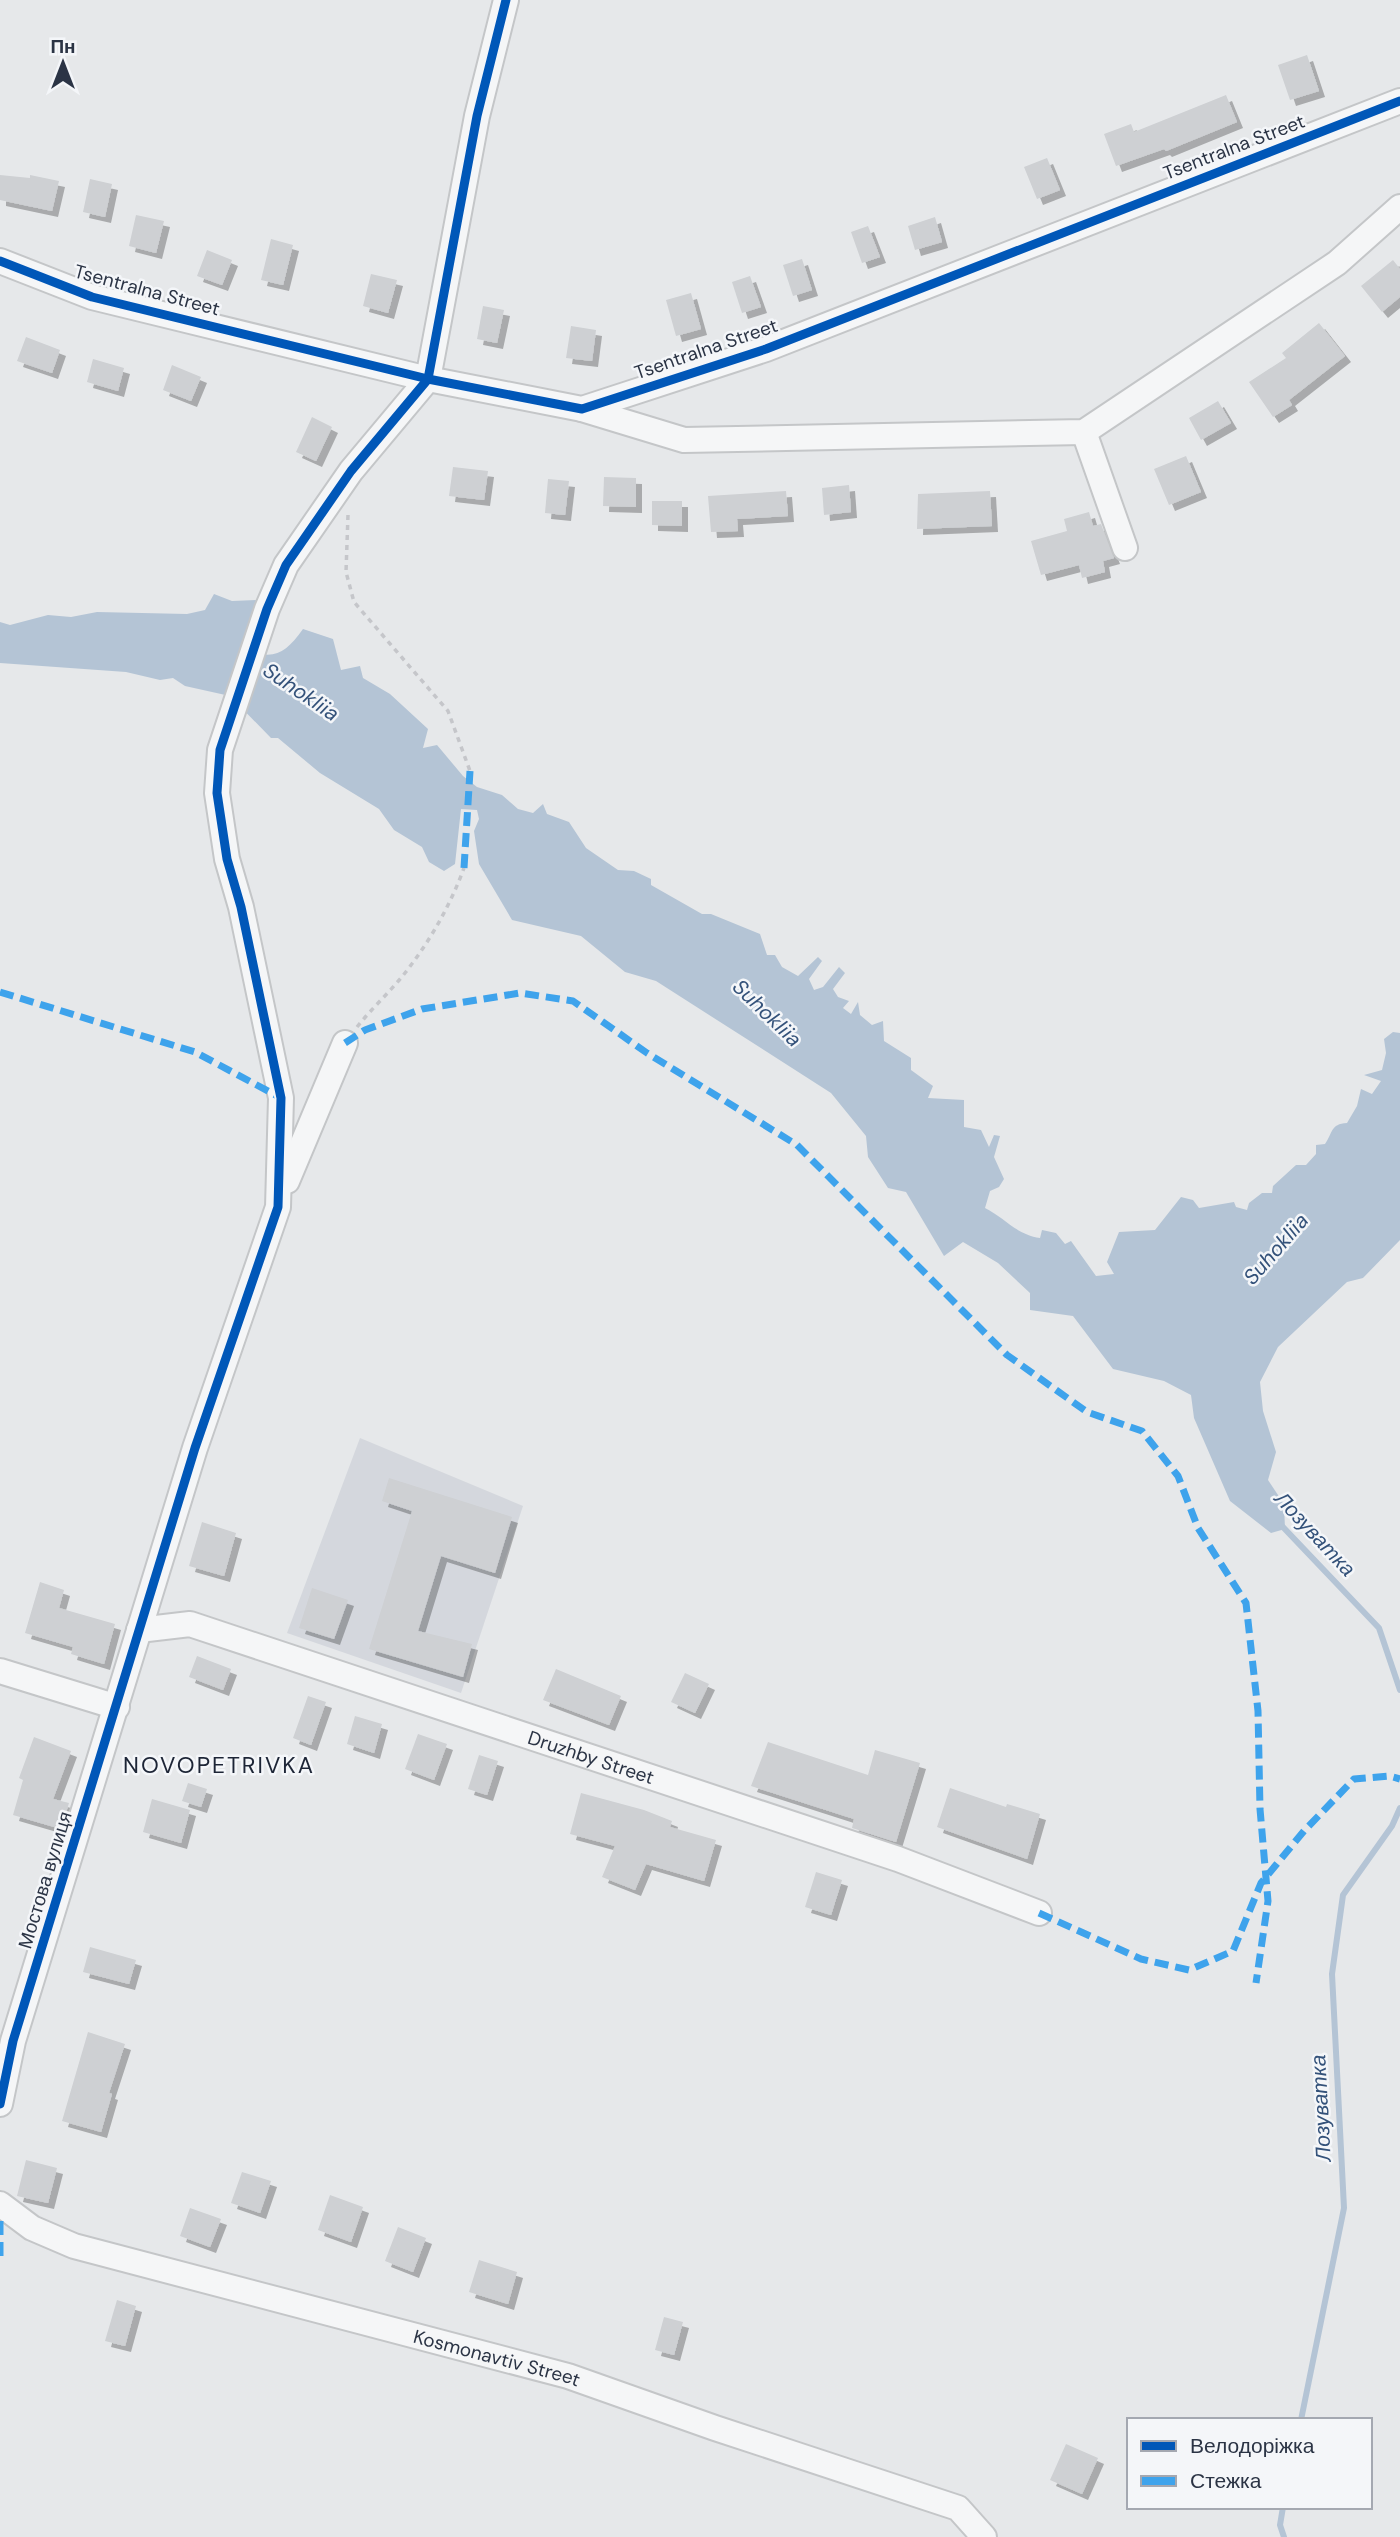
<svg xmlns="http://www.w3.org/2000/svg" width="1400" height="2537" viewBox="0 0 1400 2537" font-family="'DM Sans',sans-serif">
	<defs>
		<filter id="shadow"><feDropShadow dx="6" dy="6" stdDeviation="0" flood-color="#0004"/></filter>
	</defs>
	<rect width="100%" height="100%" fill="#e6e8ea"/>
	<polygon fill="#d4d7dd" points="360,1438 523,1506 461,1693 287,1633"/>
	<path fill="#b4c4d5" d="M214,594l18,7 24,-1 -11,34 -1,15c30,12 41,5 59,-20l30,10 8,31 19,-4 3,12 27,16 38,35 -5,19 14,-3 26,31 14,11 25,8 16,14 15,4 10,-9 4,10 22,8 17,26 32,22 16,1 17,8v6l51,29h9l49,20 7,21h8l7,12 16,9 20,-19 4,4 -13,18 5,11 9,-3 16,-20 6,6 -12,16 5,8 11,4 -6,7 8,6 7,-12 2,13 12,10 11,-4 1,20 27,17v12l22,16 -5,12 36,2v27l17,3 8,17 5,-12 6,1 -6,21 10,22 -5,8 -9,4 -5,17c20,10 32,27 55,30l2,-8 14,3 9,11 6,-3 25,35 18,-2 -7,-12 12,-30 36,-2 26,-33 12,3 6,8 35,-6 2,5 11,3 2,-7 13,-10h10l1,-7 23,-21h10l10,-11v-9l9,-1c8,-11 5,-20 22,-21l10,-17 4,-17 11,5 9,-13 -17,-6 18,-5 4,-17 -2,-14 9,-7 7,1v207l-37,38 -16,4 -69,65 -18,35 3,29 13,41 -8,28 16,24 1,25 -14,4 -41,-32 -36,-83 -3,-23 -27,-14 -51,-12 -40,-53 -43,-6v-17l-32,-30 -35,-21 -19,14 -38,-64 -18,-4 -20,-31 -2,-21 -35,-43 -175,-112 -31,-9 -44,-36 -69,-16 -33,-56 -5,-33 5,-12 -2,-9 -16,-1 -6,55 -11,7 -15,-9 -7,-15 -28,-17 -15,-21 -59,-36 -42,-35h-7l-41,-42 -45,-10 -12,-8 -13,2 -34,-8 -126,-9v-41l10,3 38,-10 23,2 26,-5 90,2 18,-4z"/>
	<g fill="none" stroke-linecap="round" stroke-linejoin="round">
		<g stroke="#b4c4d5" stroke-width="6">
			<polyline points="1281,1525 1379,1628 1400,1690"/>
			<polyline points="1301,2420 1344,2208 1332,1974 1343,1895 1392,1826 1400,1808"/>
			<polyline points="1283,2507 1280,2525 1284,2537"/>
		</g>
	</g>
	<g fill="#ced0d3" filter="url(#shadow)">
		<polygon points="1307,55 1319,91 1290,100 1278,65"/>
		<polygon points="1226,95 1237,122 1166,151 1164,149 1116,166 1104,134 1131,124 1134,132"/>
		<polygon points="1047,158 1060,190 1037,199 1024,167"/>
		<polygon points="0,175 30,178 30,175 59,181 52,211 0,200"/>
		<polygon points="90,179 112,184 105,217 83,212"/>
		<polygon points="136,215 164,221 156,253 129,246"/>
		<polygon points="935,217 942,242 915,250 908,226"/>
		<polygon points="868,226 880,257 862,263 851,232"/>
		<polygon points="271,239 293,245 283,285 261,280"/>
		<polygon points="207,250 232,260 222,285 197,276"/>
		<polygon points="802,259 812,290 793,296 783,265"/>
		<polygon points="1393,260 1400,269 1400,297 1382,312 1361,286"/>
		<polygon points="371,274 397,280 388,313 363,306"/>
		<polygon points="750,276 761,307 742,313 732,282"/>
		<polygon points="691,293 701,329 676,336 666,300"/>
		<polygon points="483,306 504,310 497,343 477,339"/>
		<polygon points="1319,323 1345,356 1289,400 1292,405 1273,417 1249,382 1286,358 1282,353"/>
		<polygon points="571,326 596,330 592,361 566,358"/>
		<polygon points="26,337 60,350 52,373 17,361"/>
		<polygon points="93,359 124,368 118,391 87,382"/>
		<polygon points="172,365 201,377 191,401 163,390"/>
		<polygon points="1218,401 1231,423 1201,440 1189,418"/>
		<polygon points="312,417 332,427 316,461 296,452"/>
		<polygon points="1186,456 1201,492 1169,505 1154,469"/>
		<polygon points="453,467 488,471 484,500 449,496"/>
		<polygon points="604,477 636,478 636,507 603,506"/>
		<polygon points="548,479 569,481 565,515 545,513"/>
		<polygon points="849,485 851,512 824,515 822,488"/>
		<polygon points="786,491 788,516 737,519 738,531 711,532 708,496"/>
		<polygon points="990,491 992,526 917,529 918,494"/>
		<polygon points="652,501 682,501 682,526 652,525"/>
		<polygon points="1089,512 1093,526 1101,524 1114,558 1103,561 1105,572 1082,578 1079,565 1041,575 1031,541 1067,531 1064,519"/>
		<polygon points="389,1478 512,1517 495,1573 441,1556 418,1631 472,1644 463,1677 369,1649 412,1511 382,1501"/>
		<polygon points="202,1522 236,1533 224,1576 189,1566"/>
		<polygon points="40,1582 64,1590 59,1608 115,1624 104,1664 71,1654 73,1647 25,1633"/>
		<polygon points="312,1588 348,1600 334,1639 299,1628"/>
		<polygon points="197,1656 231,1669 223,1690 189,1677"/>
		<polygon points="556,1669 621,1696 609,1725 543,1700"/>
		<polygon points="685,1673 709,1684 695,1713 671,1702"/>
		<polygon points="308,1696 326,1702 311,1745 293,1738"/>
		<polygon points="355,1716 382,1724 374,1753 347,1744"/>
		<polygon points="418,1734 447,1744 434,1780 405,1769"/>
		<polygon points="34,1737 71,1751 53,1799 69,1803 61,1829 13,1815 23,1780 19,1778"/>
		<polygon points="768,1742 868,1775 875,1750 920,1763 896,1842 852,1828 854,1819 751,1786"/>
		<polygon points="479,1755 498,1761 487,1795 468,1789"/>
		<polygon points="188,1783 207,1789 201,1807 182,1801"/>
		<polygon points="950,1788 1006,1807 1007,1804 1040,1814 1027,1859 937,1827"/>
		<polygon points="581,1793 644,1810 672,1821 670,1827 716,1840 704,1881 646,1864 635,1890 602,1877 615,1846 570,1834"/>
		<polygon points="152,1799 190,1810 181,1843 143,1832"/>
		<polygon points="816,1872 842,1880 831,1915 805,1907"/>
		<polygon points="90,1947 136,1960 129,1984 83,1972"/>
		<polygon points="88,2032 125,2044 109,2093 112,2094 101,2132 62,2121"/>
		<polygon points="26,2160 57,2168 48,2203 17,2196"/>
		<polygon points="242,2172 271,2181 260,2213 231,2203"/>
		<polygon points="330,2195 363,2207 351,2242 318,2230"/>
		<polygon points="190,2208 221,2219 210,2247 180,2236"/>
		<polygon points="398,2227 426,2238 413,2272 385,2261"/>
		<polygon points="479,2260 517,2272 508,2304 469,2292"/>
		<polygon points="117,2300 136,2306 125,2346 105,2341"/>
		<polygon points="664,2317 683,2322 674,2355 655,2350"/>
		<polygon points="1066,2444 1098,2458 1082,2494 1050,2480"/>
	</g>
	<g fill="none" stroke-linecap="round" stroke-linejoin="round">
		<defs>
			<g id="minor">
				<polyline points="0,261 92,297 428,379 582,409 766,349 1400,101"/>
				<polyline points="582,409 684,440 1084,432 1337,263 1400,207"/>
				<polyline points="1084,432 1125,548"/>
				<polyline points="287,1181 345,1043"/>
				<path id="s1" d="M139,1630l51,-6 708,235 141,54"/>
				<polyline points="0,1671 117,1707"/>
				<polyline points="0,2104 13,2041 195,1448 278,1207 281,1098 241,907 227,859 217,793 220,750 267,609 286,565 351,471 428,379 477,116 506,0"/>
				<path id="s2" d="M0,2204l32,24 42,18 494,130 147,52 243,80 26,29"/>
			</g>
		</defs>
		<use href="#minor" stroke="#c4c6c8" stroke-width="28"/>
		<g stroke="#c5c6ca" stroke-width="3.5" stroke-dasharray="5 5" stroke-linecap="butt">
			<polyline points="348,515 346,572 354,602 448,711 470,771"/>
			<path d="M357,1027c15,-19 33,-35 48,-54 25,-32 45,-67 59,-105"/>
		</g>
		<use href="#minor" stroke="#f5f6f7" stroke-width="24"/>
		<g stroke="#3ea3ec" stroke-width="7" stroke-dasharray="14 7" stroke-linecap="butt">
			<polyline points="464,868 470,771"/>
			<polyline points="0,992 195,1052 281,1098"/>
			<polyline points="345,1043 365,1030 422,1009 520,993 573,1001 647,1053 797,1145 1007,1355 1087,1412 1142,1431 1178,1476 1198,1528 1246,1603 1258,1711 1260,1809 1268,1901 1256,1983"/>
			<polyline points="1039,1913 1141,1959 1189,1970 1233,1951 1261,1883 1304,1831 1354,1779 1389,1776 1400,1779"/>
			<polyline points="0,2221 0,2260"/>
		</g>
		<defs>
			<g id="cycleway">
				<polyline points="0,261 92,297 428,379 582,409 766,349 1400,101"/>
				<polyline points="0,2104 13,2041 195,1448 278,1207 281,1098 241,907 227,859 217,793 220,750 267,609 286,565 351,471 428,379 477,116 506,0"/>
			</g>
		</defs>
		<use href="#cycleway" stroke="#f4f6f9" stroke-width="13"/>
		<use href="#cycleway" stroke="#0057b8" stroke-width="9"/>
	</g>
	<g text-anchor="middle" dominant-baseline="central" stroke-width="5" stroke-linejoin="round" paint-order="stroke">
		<g font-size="19" fill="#2b3445" stroke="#f4f6f9">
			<text transform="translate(1234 147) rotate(-21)">Tsentralna Street</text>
			<text transform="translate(147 290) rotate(15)">Tsentralna Street</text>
			<text transform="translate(706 349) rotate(-19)">Tsentralna Street</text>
			<text stroke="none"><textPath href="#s1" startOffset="474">Druzhby Street</textPath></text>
			<text transform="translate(45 1880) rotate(-73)">Мостова вулиця</text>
			<text stroke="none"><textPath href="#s2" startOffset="523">Kosmonavtiv Street</textPath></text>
		</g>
		<g font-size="21" font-style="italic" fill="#34527a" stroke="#f4f6f9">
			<text transform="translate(301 692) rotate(34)">Suhokliia</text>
			<text transform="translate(767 1013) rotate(44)">Suhokliia</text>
			<text transform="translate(1276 1249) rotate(-49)">Suhokliia</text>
			<text transform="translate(1315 1534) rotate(47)">Лозуватка</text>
			<text transform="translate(1321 2108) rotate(-93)">Лозуватка</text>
		</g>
		<g font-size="23" letter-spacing="2" fill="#1d2536" stroke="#f4f6f9">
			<text x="219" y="1765">NOVOPETRIVKA</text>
		</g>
	</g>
	<rect x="1127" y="2418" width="245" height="91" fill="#f4f6f9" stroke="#a4a8b1" stroke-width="2"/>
	<rect x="1141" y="2441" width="35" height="10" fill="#0057b8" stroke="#a4a8b1" stroke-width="2"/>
	<text x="1190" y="2453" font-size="21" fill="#2b3445">Велодоріжка</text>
	<rect x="1141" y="2476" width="35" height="10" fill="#3ea3ec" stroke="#a4a8b1" stroke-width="2"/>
	<text x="1190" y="2488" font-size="21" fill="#2b3445">Стежка</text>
	<g transform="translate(63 63)" stroke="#f4f6f9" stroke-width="5" paint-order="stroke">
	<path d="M0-5L12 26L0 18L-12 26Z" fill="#2b3445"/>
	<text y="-10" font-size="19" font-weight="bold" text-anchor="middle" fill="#2b3445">Пн</text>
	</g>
</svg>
